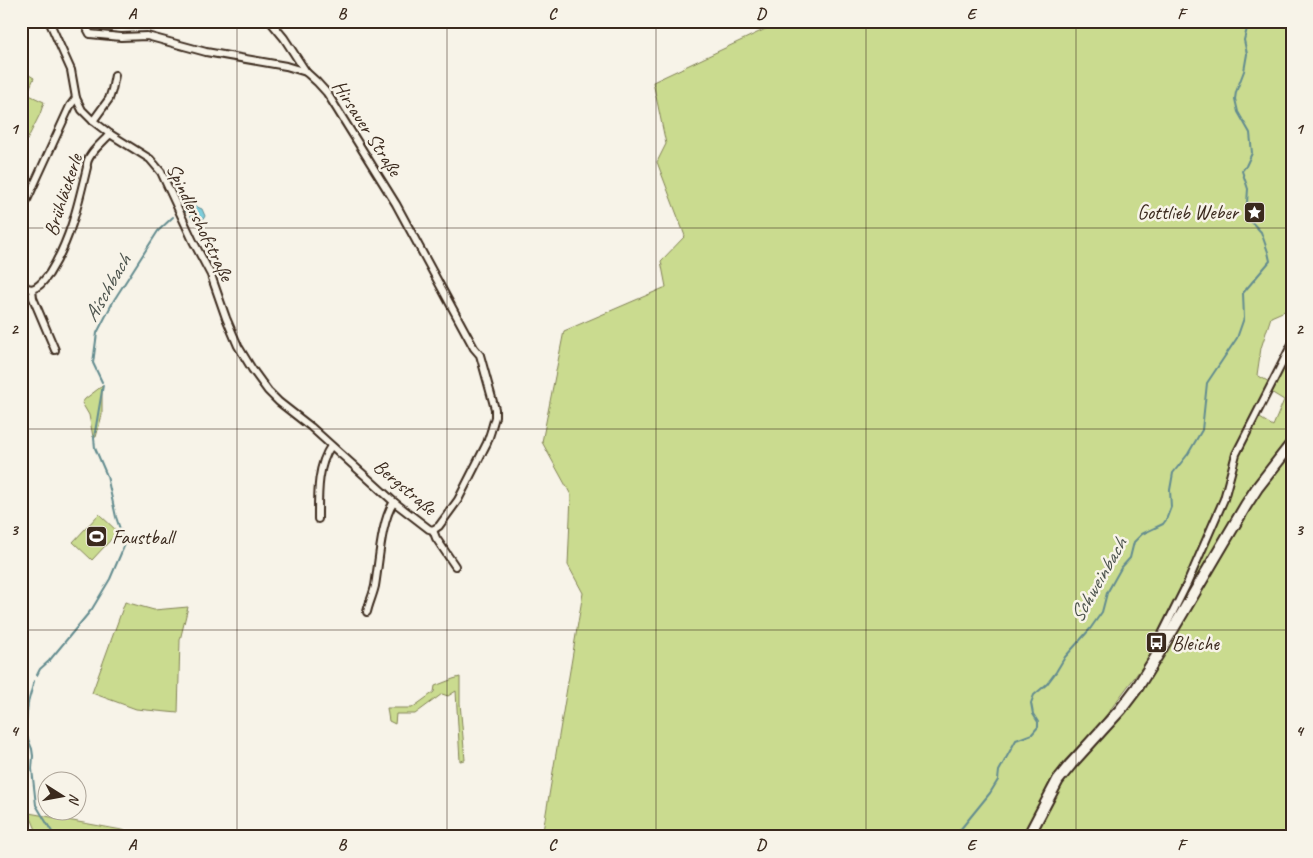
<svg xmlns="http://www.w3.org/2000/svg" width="1313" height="858" viewBox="0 0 1313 858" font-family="Caveat,sans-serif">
	<rect width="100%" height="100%" fill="#f7f3e8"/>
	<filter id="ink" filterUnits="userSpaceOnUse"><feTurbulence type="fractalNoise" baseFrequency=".02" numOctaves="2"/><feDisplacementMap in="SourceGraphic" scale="10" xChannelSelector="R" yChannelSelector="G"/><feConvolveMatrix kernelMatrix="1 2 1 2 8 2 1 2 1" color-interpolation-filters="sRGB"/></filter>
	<g filter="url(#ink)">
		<g fill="#cadb8f" stroke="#828256">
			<polygon points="773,21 1292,21 1292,326 1288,317 1287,310 1271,317 1261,348 1257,375 1271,383 1255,415 1273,426 1284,400 1271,392 1291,355 1292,355 1292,433 1287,443 1257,480 1168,629 1143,666 1098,726 1064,761 1048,785 1023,837 542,837 583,593 568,565 571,495 542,442 564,331 666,287 661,261 685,236 657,162 666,144 653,82 774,25"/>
			<polygon points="21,70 34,78 27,94 44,102 40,114 21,152"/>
			<polygon points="102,386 102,415 96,437 93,437 89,415 82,403 85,399"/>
			<polygon points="1292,453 1292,837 1033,837 1055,794 1076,764 1164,653 1257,497"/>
			<polygon points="99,514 118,532 92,560 73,542"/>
			<polygon points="125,602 154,610 188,607 180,640 178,713 136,709 92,693"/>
			<polygon points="460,677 460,703 465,760 460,761 456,691 448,696 442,694 415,714 396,714 395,724 389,721 387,708 412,708 434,692 435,686 453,679"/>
			<polygon points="29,813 160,837 39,837"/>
		</g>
		<path fill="#7ecddb" stroke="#638c8f" d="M195,206l7,3 3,7 -4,7c-8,-2 -12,-5 -10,-14z"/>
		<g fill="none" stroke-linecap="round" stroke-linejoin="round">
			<g stroke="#638c8f" stroke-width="2">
				<polyline points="183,212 186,211 190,213"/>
				<polyline points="102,382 93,363 97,333 114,300 158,231 173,217"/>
				<polyline points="37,675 40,669 49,661 92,609 110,579 125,544 116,517 107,476 95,448 94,438 103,385"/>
				<polyline points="34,681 28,703 25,732 32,749 33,756 32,769 36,805 55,837"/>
				<polyline points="960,837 960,830 990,793 998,780 999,771 1016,740 1032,734 1038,727 1038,722 1033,714 1031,703 1034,695 1047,684 1056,672 1065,657 1090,629 1102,612 1107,593 1121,568 1130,558 1134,542 1142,534 1163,524 1166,520 1171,507 1170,490 1173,473 1188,454 1202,430 1207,383 1237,338 1244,318 1243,293 1270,261 1268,252 1261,232 1246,216 1248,189 1242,171 1246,166 1252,153 1250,133 1238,112 1235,99 1236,92 1244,71 1247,54 1244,40 1249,21"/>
			</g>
			<defs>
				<g id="minor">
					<polyline points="49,21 71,70 76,98 82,110 93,121 110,134 150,159 161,172 193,241 211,275 226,318 238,346 252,369 268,391 279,402 311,427 394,502 429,529 433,530 439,526 458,500 487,443 491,431 495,417 495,409 480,355 474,348 396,204 327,93 317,82 306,72 286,66 206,52 147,36 121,37 90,34 83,21"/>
					<polyline points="270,21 284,38 306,72"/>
					<polyline points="93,121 109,99 112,90 115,75"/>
					<polyline points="21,213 70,106 76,98"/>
					<polyline points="21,282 27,288 32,289"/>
					<path d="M32,289c8,-2 12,-9 17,-15 21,-33 29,-69 38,-107 -2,-11 15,-24 23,-33"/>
					<polyline points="32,289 33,298 55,350"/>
					<polyline points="1291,325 1292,327"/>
					<path d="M318,519c0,-24 -1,-53 13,-73"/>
					<polyline points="433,530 436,538 455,566"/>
					<path d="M367,612c2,-9 6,-17 8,-26 4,-23 6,-66 19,-84"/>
					<polyline points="1163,645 1161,636 1187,584 1224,499 1236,454 1292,344"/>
				</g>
				<polyline id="primary" points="1028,837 1058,780 1071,764 1121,709 1137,688 1163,646 1246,505 1257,488 1292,443"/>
			</defs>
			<use href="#minor" stroke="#3b2a1e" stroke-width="10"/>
			<use href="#primary" stroke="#3b2a1e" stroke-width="14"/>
			<use href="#minor" stroke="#f7f3e8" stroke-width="6"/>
			<use href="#primary" stroke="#f7f3e8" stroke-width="10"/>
		</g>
	</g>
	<path fill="none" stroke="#3b2a1e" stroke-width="1" stroke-opacity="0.55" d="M237,21v816M447,21v816M656,21v816M866,21v816M1076,21v816M21,228h1271M21,429h1271M21,630h1271"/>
	<defs>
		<symbol id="sight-square" viewBox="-11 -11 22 22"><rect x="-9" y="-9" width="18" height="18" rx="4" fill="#3b2a1e" stroke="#f7f3e8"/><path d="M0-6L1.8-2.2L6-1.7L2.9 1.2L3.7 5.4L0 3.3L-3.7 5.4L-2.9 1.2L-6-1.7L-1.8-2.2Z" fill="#fff"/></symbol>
		<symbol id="stadium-square" viewBox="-11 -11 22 22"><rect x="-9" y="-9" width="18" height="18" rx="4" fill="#3b2a1e" stroke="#f7f3e8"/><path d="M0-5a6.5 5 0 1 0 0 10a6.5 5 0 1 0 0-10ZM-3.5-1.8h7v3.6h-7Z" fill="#fff"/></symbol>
		<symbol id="bus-square" viewBox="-11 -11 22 22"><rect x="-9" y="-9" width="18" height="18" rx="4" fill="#3b2a1e" stroke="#f7f3e8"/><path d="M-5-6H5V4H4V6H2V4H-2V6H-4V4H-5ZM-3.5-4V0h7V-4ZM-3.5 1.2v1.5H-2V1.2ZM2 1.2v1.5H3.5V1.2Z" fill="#fff"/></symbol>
	</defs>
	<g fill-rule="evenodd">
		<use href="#sight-square" x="1242" y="200" width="25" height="25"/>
		<use href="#stadium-square" x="84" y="524" width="25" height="25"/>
		<use href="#bus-square" x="1144" y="630" width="25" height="25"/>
	</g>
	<g text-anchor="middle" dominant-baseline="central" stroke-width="5" stroke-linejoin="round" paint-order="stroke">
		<g font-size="20" fill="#3b2a1e" stroke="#f7f3e8">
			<text transform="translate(367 128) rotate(57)">Hirsauer Straße</text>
			<text transform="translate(63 195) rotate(-72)">Brühläckerle</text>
			<text transform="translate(200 222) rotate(64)">Spindlershofstraße</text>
			<text transform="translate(405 487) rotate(40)">Bergstraße</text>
		</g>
		<g font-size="20" fill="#3b2a1e" stroke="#f7f3e8" text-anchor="start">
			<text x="1238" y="212" text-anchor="end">Gottlieb Weber</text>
			<text x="112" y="537">Faustball</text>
			<text x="1172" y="643">Bleiche</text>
		</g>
		<g font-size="21" font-style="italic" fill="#4c534d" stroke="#f7f3e8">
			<text transform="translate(107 288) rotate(-60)">Aischbach</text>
			<text transform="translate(1098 580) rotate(-60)">Schweinbach</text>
		</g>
	</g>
	<rect width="1313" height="858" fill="none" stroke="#f7f3e8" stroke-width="55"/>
	<g transform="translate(62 796) rotate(101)"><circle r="24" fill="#f7f3e8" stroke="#aca397"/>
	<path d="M0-4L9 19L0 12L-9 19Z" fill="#3b2a1e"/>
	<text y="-8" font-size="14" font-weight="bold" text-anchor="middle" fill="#3b2a1e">N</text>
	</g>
	<rect x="28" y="28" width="1258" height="802" fill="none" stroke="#3b2a1e" stroke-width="2"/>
	<g font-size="16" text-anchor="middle" font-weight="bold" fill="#3b2a1e">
		<text x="132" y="19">A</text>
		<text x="342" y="19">B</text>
		<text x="552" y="19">C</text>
		<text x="761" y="19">D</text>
		<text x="971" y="19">E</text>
		<text x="1181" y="19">F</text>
		<text x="14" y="134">1</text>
		<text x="1299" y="134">1</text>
		<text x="14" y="334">2</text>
		<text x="1299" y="334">2</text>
		<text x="14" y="535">3</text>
		<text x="1299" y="535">3</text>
		<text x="14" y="736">4</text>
		<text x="1299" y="736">4</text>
		<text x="132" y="850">A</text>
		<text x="342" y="850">B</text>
		<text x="552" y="850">C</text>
		<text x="761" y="850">D</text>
		<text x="971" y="850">E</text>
		<text x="1181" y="850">F</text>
	</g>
</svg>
